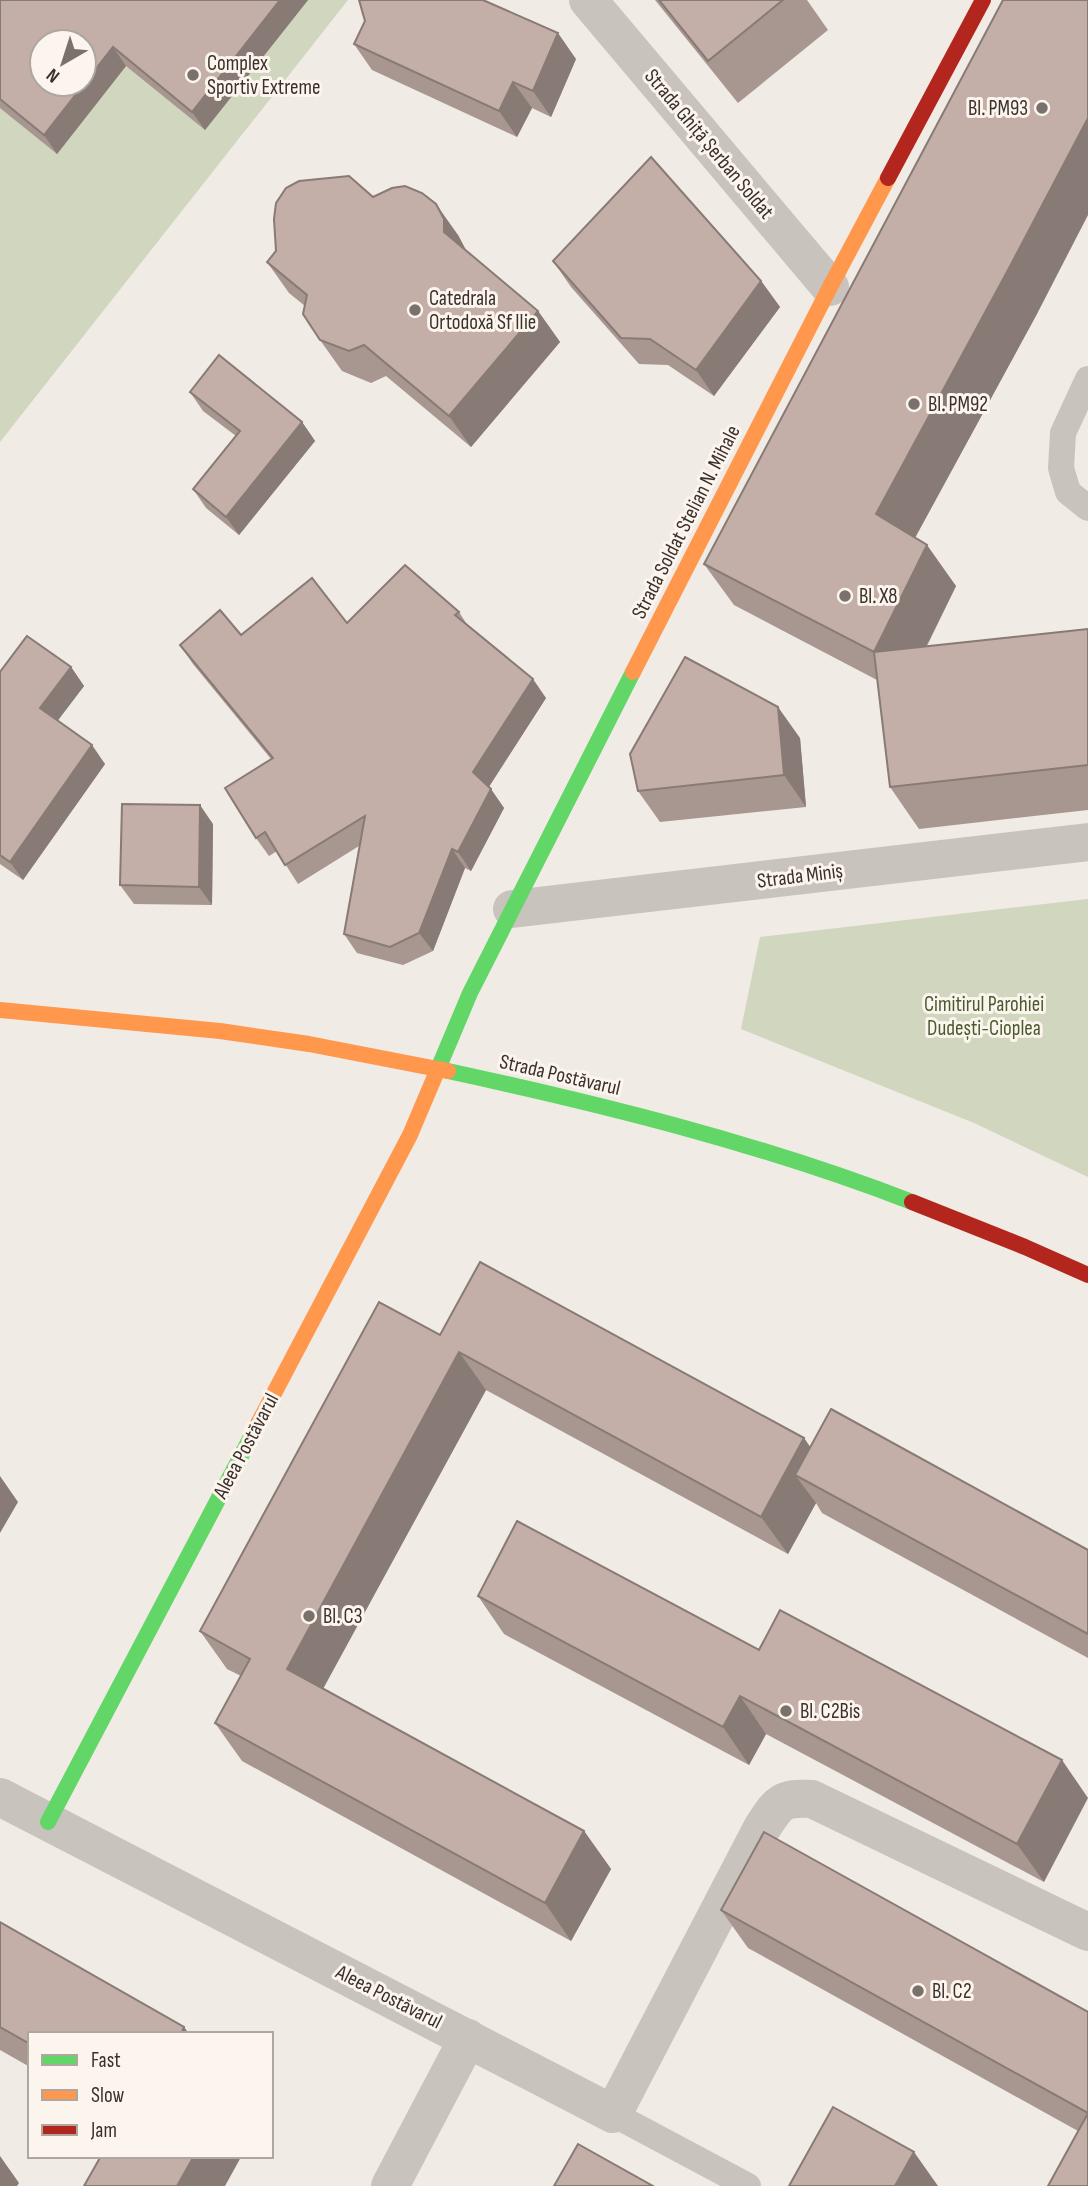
<svg xmlns="http://www.w3.org/2000/svg" width="1088" height="2186" viewBox="0 0 1088 2186" font-family="'Sofia Sans Condensed',sans-serif">
	<rect width="100%" height="100%" fill="#f0ebe5"/>
	<g fill="#d1d6bf" fill-rule="evenodd">
		<path d="M0,0h348l-348,442zM42,42h42v42h-42z"/>
		<polygon points="1088,899 1088,1177 974,1123 741,1029 760,937"/>
	</g>
	<g fill="none" stroke-linecap="round" stroke-linejoin="round">
		<g stroke="#c9c3be" stroke-width="26">
			<polyline points="1088,379 1063,433 1061,468 1068,492 1088,508"/>
			<polyline points="613,2114 748,2186"/>
		</g>
		<g stroke="#c9c3be" stroke-width="38">
			<polyline points="588,0 830,287"/>
			<polyline points="512,909 1088,842"/>
			<path d="M0,1797l613,317 149,-286c16,-25 19,-31 50,-29l276,133"/>
			<polyline points="390,2186 468,2038"/>
		</g>
		<g stroke="#63d668" stroke-width="16">
			<polyline points="438,1069 470,993 633,672"/>
			<path d="M448,1071c157,34 314,73 464,131"/>
			<polyline points="48,1822 251,1437"/>
		</g>
		<g stroke="#ff974d" stroke-width="16">
			<polyline points="633,672 830,287 888,178"/>
			<polyline points="0,1010 220,1031 309,1044 448,1071"/>
			<polyline points="251,1437 410,1135 438,1069"/>
		</g>
		<g stroke="#b3261e" stroke-width="16">
			<polyline points="888,178 983,0"/>
			<polyline points="912,1202 1025,1247 1088,1275"/>
		</g>
	</g>
	<g fill="#a89690">
		<polygon points="0,0 308,0 205,130 126,66 57,154 0,108"/>
		<polygon points="655,0 807,0 828,30 738,103"/>
		<polygon points="354,44 576,59 551,117 532,108 517,137 372,70"/>
		<polygon points="458,235 466,251 538,311 560,342 471,447 386,376 371,383 342,371 320,340 305,306 289,293 267,262"/>
		<polygon points="553,261 761,281 780,307 714,396 668,365 639,364 571,287"/>
		<polygon points="1038,312 915,538 956,586 927,646 1088,629 1088,810 919,829 890,787 877,680 734,605 704,564"/>
		<polygon points="190,392 302,422 315,441 239,535 206,508 193,489 236,436 203,411"/>
		<polygon points="459,612 468,626 546,698 489,787 504,808 471,871 465,868 433,951 403,965 357,953 344,934 359,846 298,884 277,851 269,856 256,838 271,759 193,664 180,645 347,623"/>
		<polygon points="71,667 84,686 57,721 105,764 23,880 0,864 0,672"/>
		<polygon points="800,738 806,807 660,822 638,791"/>
		<polygon points="213,824 212,905 134,904 120,885"/>
		<polygon points="440,1335 804,1438 810,1447 1088,1550 1088,1658 822,1513 816,1503 788,1554 486,1390 323,1689 584,1831 611,1869 571,1941 242,1761 215,1723 241,1676 227,1669 200,1631"/>
		<polygon points="478,1596 1062,1760 1044,1882 766,1734 749,1765 504,1634"/>
		<polygon points="721,1910 1088,2012 1088,2186 1078,2131 748,1948"/>
		<polygon points="0,1922 184,2027 189,2034 30,2034 30,2067 0,2050"/>
	</g>
	<g fill="#887a75">
		<polygon points="280,0 308,0 205,130 192,112"/>
		<polygon points="558,33 576,59 551,117 533,91"/>
		<polygon points="113,47 126,66 57,154 44,135"/>
		<polygon points="513,82 532,108 517,137 499,111"/>
		<polygon points="1088,118 1088,215 1038,312 905,556 876,514"/>
		<polygon points="436,204 458,235 466,250 466,264 444,232"/>
		<polygon points="761,281 780,307 714,396 696,370"/>
		<polygon points="538,311 560,342 471,447 449,416"/>
		<polygon points="302,422 315,441 239,535 226,517"/>
		<polygon points="927,545 956,586 903,693 874,652"/>
		<polygon points="71,667 84,686 53,727 40,708"/>
		<polygon points="533,679 546,698 486,791 473,772"/>
		<polygon points="778,707 800,738 806,807 784,775"/>
		<polygon points="92,745 105,764 23,880 10,862"/>
		<polygon points="491,789 504,808 471,871 458,852"/>
		<polygon points="200,805 213,824 212,905 199,887"/>
		<polygon points="452,849 465,868 433,951 419,933"/>
		<polygon points="459,1352 486,1390 313,1707 287,1669"/>
		<polygon points="804,1438 830,1476 795,1475 816,1503 788,1554 761,1517"/>
		<polygon points="0,1476 18,1502 0,1533"/>
		<polygon points="740,1696 766,1734 749,1765 723,1727"/>
		<polygon points="1062,1760 1088,1798 1044,1882 1017,1844"/>
		<polygon points="584,1831 611,1869 571,1941 545,1903"/>
		<polygon points="184,2027 189,2034 181,2034"/>
		<polygon points="914,2152 938,2186 895,2186"/>
		<polygon points="0,2156 19,2183 17,2186 0,2186"/>
		<polygon points="194,2156 241,2156 241,2157 225,2186 177,2186"/>
	</g>
	<g fill="#c3afa7" stroke="#887a75" stroke-width="2" fill-rule="evenodd">
		<path d="M0,0h280l-88,112 -79,-65 -69,88 -44,-36zM42,42h42v42h-42z"/>
		<polygon points="359,0 483,0 558,33 533,91 513,82 499,111 354,44 365,21"/>
		<polygon points="659,0 783,0 708,61"/>
		<polygon points="1003,0 1088,0 1088,118 1008,270 876,514 927,545 874,652 704,564"/>
		<polygon points="651,157 761,281 696,370 650,339 621,338 553,261"/>
		<polygon points="349,176 373,197 392,188 405,186 422,193 436,204 444,219 444,232 538,311 449,416 364,345 349,351 320,340 303,314 307,295 267,262 276,251 274,219 276,203 286,188 299,181"/>
		<polygon points="219,355 302,422 226,517 193,489 240,431 190,392"/>
		<polygon points="405,565 459,612 455,615 533,679 473,772 491,789 458,852 452,849 419,933 390,947 344,934 365,816 285,865 265,832 256,838 225,788 273,758 180,645 220,610 241,635 312,578 347,623"/>
		<polygon points="1088,629 1088,765 890,787 874,652"/>
		<polygon points="27,636 71,667 40,708 92,745 10,862 0,855 0,672"/>
		<polygon points="685,657 778,707 784,775 638,791 630,754"/>
		<polygon points="122,804 200,805 199,887 120,885"/>
		<polygon points="480,1262 804,1438 761,1517 459,1352 287,1669 584,1831 545,1903 215,1723 250,1659 200,1631 379,1302 440,1335"/>
		<polygon points="831,1409 1088,1550 1088,1634 795,1475"/>
		<polygon points="517,1521 759,1650 780,1610 1062,1760 1017,1844 740,1696 723,1727 478,1596"/>
		<polygon points="764,1832 1088,2012 1088,2113 721,1910"/>
		<polygon points="0,1922 184,2027 181,2034 30,2034 30,2044 0,2027"/>
		<polygon points="833,2107 914,2152 895,2186 789,2186"/>
		<polygon points="1087,2115 1088,2115 1088,2186 1048,2186"/>
		<polygon points="578,2144 653,2186 554,2186"/>
		<polygon points="101,2156 194,2156 177,2186 84,2186"/>
	</g>
	<g fill="#7a716c" stroke="#fbf5ee" stroke-width="2.5">
		<circle cx="193" cy="75" r="7"/>
		<circle cx="1042" cy="108" r="7"/>
		<circle cx="415" cy="310" r="7"/>
		<circle cx="914" cy="404" r="7"/>
		<circle cx="845" cy="596" r="7"/>
		<circle cx="309" cy="1616" r="7"/>
		<circle cx="786" cy="1711" r="7"/>
		<circle cx="918" cy="1991" r="7"/>
	</g>
	<g text-anchor="middle" dominant-baseline="central" stroke-width="6" stroke-linejoin="round" paint-order="stroke">
		<g font-size="21" fill="#3b302b" stroke="#fbf5ee" text-anchor="start">
			<text x="207" y="63">Complex<tspan x="207" dy="24">Sportiv Extreme</tspan></text>
			<text x="1028" y="108" text-anchor="end">Bl. PM93</text>
			<text x="429" y="298">Catedrala<tspan x="429" dy="24">Ortodoxă Sf Ilie</tspan></text>
			<text x="928" y="404">Bl. PM92</text>
			<text x="859" y="596">Bl. X8</text>
			<text x="323" y="1616">Bl. C3</text>
			<text x="800" y="1711">Bl. C2Bis</text>
			<text x="932" y="1991">Bl. C2</text>
		</g>
		<g font-size="21" fill="#3b302b" stroke="#fbf5ee">
			<text transform="translate(709 144) rotate(50)">Strada Ghiță Șerban Soldat</text>
			<text transform="translate(686 522) rotate(-63)">Strada Soldat Stelian N. Mihale</text>
			<text transform="translate(800 876) rotate(-7)">Strada Miniș</text>
			<text transform="translate(560 1075) rotate(13)">Strada Postăvarul</text>
			<text transform="translate(246 1446) rotate(-62)">Aleea Postăvarul</text>
			<text transform="translate(389 1997) rotate(27)">Aleea Postăvarul</text>
		</g>
		<g font-size="21" fill="#4a5a2e" stroke="#fbf5ee">
			<text x="984" y="1004">Cimitirul Parohiei<tspan x="984" dy="24">Dudești-Cioplea</tspan></text>
		</g>
	</g>
	<rect x="28" y="2032" width="245" height="126" fill="#fbf5ee" stroke="#aea6a0" stroke-width="2"/>
	<rect x="42" y="2055" width="35" height="10" fill="#63d668" stroke="#aea6a0" stroke-width="2"/>
	<text x="91" y="2067" font-size="21" fill="#3b302b">Fast</text>
	<rect x="42" y="2090" width="35" height="10" fill="#ff974d" stroke="#aea6a0" stroke-width="2"/>
	<text x="91" y="2102" font-size="21" fill="#3b302b">Slow</text>
	<rect x="42" y="2125" width="35" height="10" fill="#b3261e" stroke="#aea6a0" stroke-width="2"/>
	<text x="91" y="2137" font-size="21" fill="#3b302b">Jam</text>
	<g transform="translate(63 63) rotate(219)"><circle r="33" fill="#fbf5ee" stroke="#aea6a0" stroke-width="2"/>
	<path d="M0-5L12 26L0 18L-12 26Z" fill="#7a716c"/>
	<text y="-10" font-size="19" font-weight="bold" text-anchor="middle" fill="#3b302b">N</text>
	</g>
</svg>
